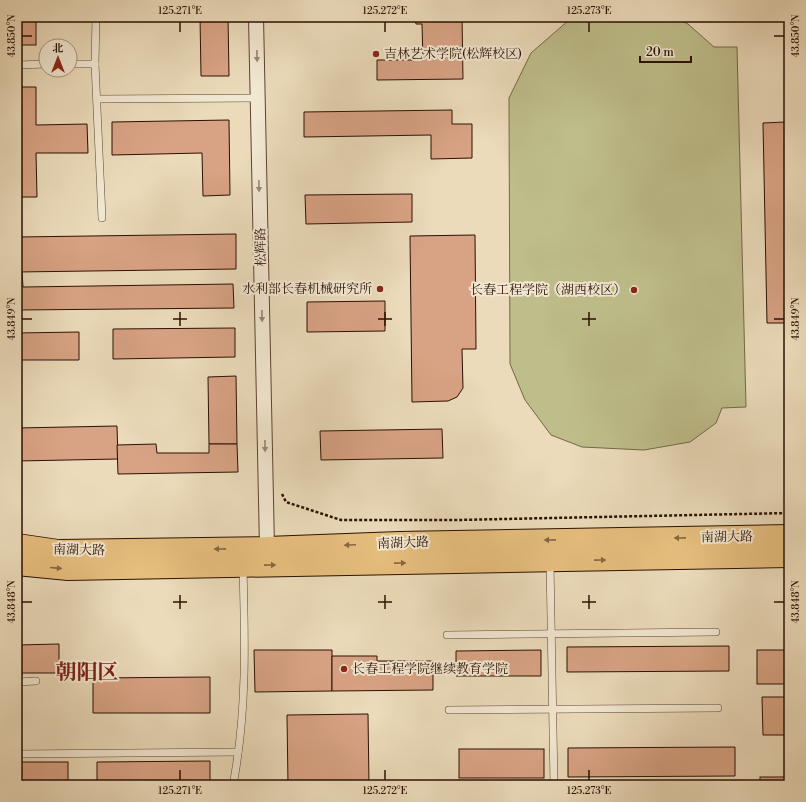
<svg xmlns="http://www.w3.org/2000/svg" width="806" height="802" viewBox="0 0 806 802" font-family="'Libre Bodoni','Noto Serif SC',serif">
	<rect width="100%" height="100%" fill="#ebdbba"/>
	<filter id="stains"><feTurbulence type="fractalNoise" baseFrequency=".005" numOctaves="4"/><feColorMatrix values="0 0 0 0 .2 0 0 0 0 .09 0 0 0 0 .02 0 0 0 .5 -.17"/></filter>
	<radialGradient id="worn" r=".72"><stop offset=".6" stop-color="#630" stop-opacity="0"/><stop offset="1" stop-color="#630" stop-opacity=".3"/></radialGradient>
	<polygon fill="#bebe8b" stroke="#746746" points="577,17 673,17 688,24 714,47 737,47 746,407 722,408 716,423 690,442 644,450 582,447 551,435 525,400 510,364 509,98 531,53 569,20"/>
	<g fill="#d8a384" stroke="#2b1002">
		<rect x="17" y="17" width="19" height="28"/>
		<polygon points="200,17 228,17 229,76 201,76"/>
		<polygon points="415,17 462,17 463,79 377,80 377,60 423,60 422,24 416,24"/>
		<polygon points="785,83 789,83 789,323 767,323 763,123 785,122"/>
		<polygon points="17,87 36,87 36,125 87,124 88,153 36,153 37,197 17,197"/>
		<polygon points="452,110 452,124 472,124 472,158 431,159 431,135 304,137 304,112"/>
		<polygon points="229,120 230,195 203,196 202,153 112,155 112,122"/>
		<polygon points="412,194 412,222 306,224 305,195"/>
		<polygon points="236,234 236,269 17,272 17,237"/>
		<polygon points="475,235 476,349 462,349 463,388 457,397 448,401 412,402 410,236"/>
		<polygon points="17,272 22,272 23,287 233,284 234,308 17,310"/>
		<polygon points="385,301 385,331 307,332 307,302"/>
		<polygon points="235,328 235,357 113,359 113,329"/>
		<polygon points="79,332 79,360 17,360 17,333"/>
		<polygon points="236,376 237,444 209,444 208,377"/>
		<polygon points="117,426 118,459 17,461 17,428"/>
		<polygon points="442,429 443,458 321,460 320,431"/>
		<polygon points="156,444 157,453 209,453 209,444 237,444 238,472 118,474 117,445"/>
		<polygon points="59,644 59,673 17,673 17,645"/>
		<polygon points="729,646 729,671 567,672 567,647"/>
		<polygon points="254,650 332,650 332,691 255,692"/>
		<polygon points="541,650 541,676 456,676 456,651"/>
		<rect x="757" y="650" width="32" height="34"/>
		<polygon points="332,656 377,656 377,661 433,661 433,690 332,691"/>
		<polygon points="210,677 210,713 93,713 93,678"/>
		<polygon points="762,697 789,697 789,735 763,735"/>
		<polygon points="368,714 369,785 288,785 287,715"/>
		<polygon points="735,747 735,776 568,777 568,748"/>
		<rect x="459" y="749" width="85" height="29"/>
		<polygon points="210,761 210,785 97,785 97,762"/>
		<rect x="17" y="762" width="51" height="23"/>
		<rect x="760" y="777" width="29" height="8"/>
	</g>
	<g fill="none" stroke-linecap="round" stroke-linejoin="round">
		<defs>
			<g id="service">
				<polyline points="96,17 95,64 102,218"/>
				<polyline points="70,64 95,64"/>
				<polyline points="17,65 46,64"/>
				<polyline points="97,99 257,98"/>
				<polyline points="550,563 554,785"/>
				<polyline points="447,635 716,632"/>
				<polyline points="17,682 36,681"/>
				<polyline points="449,710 718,708"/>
				<polyline points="17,754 238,752"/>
				<path d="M233,785c14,-72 12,-145 10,-217"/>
			</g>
			<polyline id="minor" points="256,17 267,548"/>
			<g id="primary">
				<polyline points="17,545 58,551 267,548 399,543 789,536"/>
				<polyline points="17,564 68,569 789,556"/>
			</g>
		</defs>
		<use href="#service" stroke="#5b4330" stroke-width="8"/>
		<use href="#minor" stroke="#5b4330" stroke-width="16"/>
		<use href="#primary" stroke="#2b1002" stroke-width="24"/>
		<polyline stroke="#2b1002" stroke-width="2.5" stroke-dasharray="3 2" stroke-linecap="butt" points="282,494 286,502 341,520 457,520 789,513"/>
		<use href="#service" stroke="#f2e8d2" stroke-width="7"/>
		<use href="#minor" stroke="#f2e8d2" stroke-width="14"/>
		<use href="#primary" stroke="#e6be7d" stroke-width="22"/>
	</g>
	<defs><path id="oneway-solid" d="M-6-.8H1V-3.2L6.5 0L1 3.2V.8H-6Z"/></defs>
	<g fill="#988774">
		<use href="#oneway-solid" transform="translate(257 56) rotate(89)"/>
		<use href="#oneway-solid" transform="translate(259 186) rotate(89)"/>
		<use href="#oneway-solid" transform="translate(262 316) rotate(89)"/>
		<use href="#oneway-solid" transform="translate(265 446) rotate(89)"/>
	</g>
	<g fill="#886740">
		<use href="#oneway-solid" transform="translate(680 538) rotate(179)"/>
		<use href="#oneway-solid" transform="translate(550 540) rotate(179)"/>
		<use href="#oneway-solid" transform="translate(350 545) rotate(178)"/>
		<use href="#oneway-solid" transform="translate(220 549) rotate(179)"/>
		<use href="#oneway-solid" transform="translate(600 560) rotate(-1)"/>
		<use href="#oneway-solid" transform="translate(400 563) rotate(-1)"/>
		<use href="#oneway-solid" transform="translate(270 565) rotate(-1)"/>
		<use href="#oneway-solid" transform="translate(56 568) rotate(5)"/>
	</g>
	<path fill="none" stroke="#2b1002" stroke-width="1.5" d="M180,22v10M385,22v10M589,22v10M22,36h10M774,36h10M180,312v14M385,312v14M589,312v14M22,319h10M173,319h14M378,319h14M582,319h14M774,319h10M180,595v14M385,595v14M589,595v14M22,602h10M173,602h14M378,602h14M582,602h14M774,602h10M180,770v10M385,770v10M589,770v10"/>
	<g fill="#8f2418" stroke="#f2e8d2" stroke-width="1.5">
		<circle cx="376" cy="54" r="4"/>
		<circle cx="380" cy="289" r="4"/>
		<circle cx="634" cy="290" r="4"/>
		<circle cx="344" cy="669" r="4"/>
	</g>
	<g text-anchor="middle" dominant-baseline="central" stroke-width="4" stroke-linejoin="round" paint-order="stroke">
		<g font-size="13" fill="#2b1002" stroke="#f2e8d2" text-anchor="start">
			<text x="384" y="54">吉林艺术学院(松辉校区)</text>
			<text x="372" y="289" text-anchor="end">水利部长春机械研究所</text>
			<text x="626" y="290" text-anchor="end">长春工程学院（湖西校区）</text>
			<text x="352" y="669">长春工程学院继续教育学院</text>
		</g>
		<g font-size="13" fill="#2b1002" stroke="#f2e8d2">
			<text transform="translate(261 247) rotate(-91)">松辉路</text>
			<text transform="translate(727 537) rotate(-1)">南湖大路</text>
			<text transform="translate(403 543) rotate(-2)">南湖大路</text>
			<text transform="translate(79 550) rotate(1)">南湖大路</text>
		</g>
		<g font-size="21" font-weight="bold" fill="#7a1f14" stroke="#f2e8d2">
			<text x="87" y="673">朝阳区</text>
		</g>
	</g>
	<rect width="806" height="802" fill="none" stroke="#ebdbba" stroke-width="44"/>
	<g transform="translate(58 58)"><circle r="19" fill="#f2e8d2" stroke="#a2927f"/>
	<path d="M0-3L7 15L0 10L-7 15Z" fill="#8f2418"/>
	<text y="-6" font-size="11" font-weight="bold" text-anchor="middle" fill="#2b1002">北</text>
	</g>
	<path d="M640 56v6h51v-6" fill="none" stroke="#2b1002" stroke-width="2"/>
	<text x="646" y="56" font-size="12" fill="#2b1002" stroke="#f2e8d2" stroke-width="3" paint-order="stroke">20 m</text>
	<rect x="22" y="22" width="762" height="758" fill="none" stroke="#2b1002" stroke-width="1.5"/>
	<g font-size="10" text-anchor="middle" fill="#2b1002">
		<text x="180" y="14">125.271°E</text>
		<text x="385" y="14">125.272°E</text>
		<text x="589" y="14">125.273°E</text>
		<text transform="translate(11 36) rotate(-90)" y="4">43.850°N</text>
		<text transform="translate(795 36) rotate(-90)" y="4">43.850°N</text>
		<text transform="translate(11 319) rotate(-90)" y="4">43.849°N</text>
		<text transform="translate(795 319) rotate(-90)" y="4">43.849°N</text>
		<text transform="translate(11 602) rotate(-90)" y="4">43.848°N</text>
		<text transform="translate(795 602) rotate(-90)" y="4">43.848°N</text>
		<text x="180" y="794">125.271°E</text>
		<text x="385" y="794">125.272°E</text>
		<text x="589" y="794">125.273°E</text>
	</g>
	<rect width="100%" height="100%" filter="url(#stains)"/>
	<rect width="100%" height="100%" fill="url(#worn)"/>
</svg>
